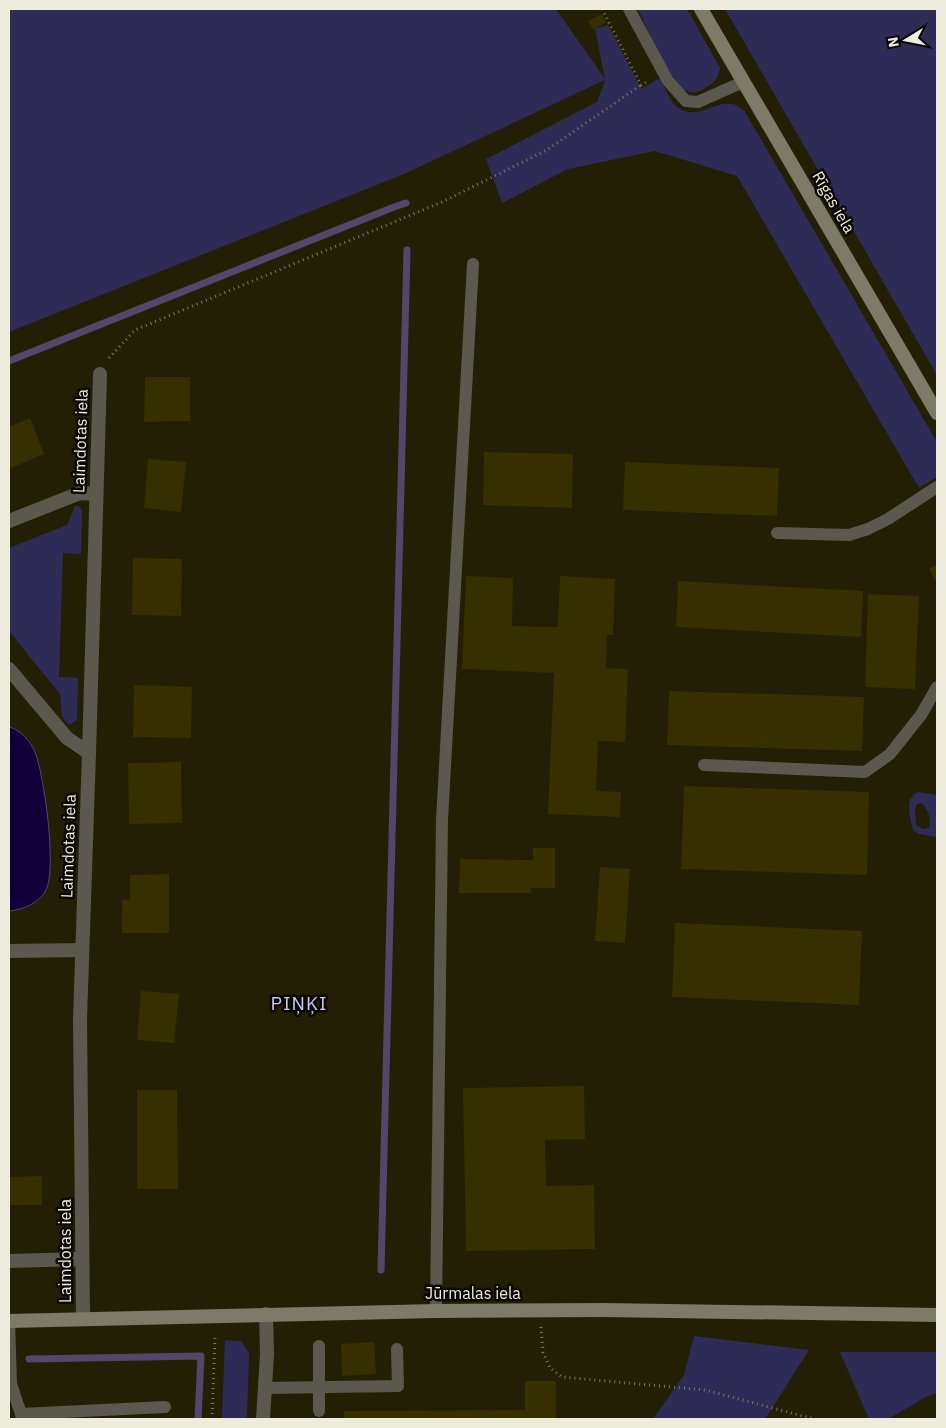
<svg xmlns="http://www.w3.org/2000/svg" width="946" height="1428" viewBox="0 0 946 1428" font-family="'IBM Plex Sans',sans-serif">
	<rect width="100%" height="100%" fill="#231f05"/>
	<g fill="#2e2b57" fill-rule="evenodd">
		<path d="M9,9h547l49,70 -10,-50 13,-4 33,64 17,-10 3,1c11,25 19,40 49,28 7,-2 14,-6 23,-4 3,1 7,4 11,6l193,332v35l-18,11 -182,-312 -82,-25 -87,18 -66,34 -16,-44 111,-57 8,-22 -201,94 -395,158z"/>
		<path d="M638,9h49l33,59c-2,10 -5,15 -15,20 -5,3 -12,6 -18,3 -15,-5 -41,-66 -49,-82z"/>
		<polygon points="725,9 937,9 937,375"/>
		<polygon points="75,506 79,506 82,511 81,554 63,553 59,677 78,678 77,720 71,724 68,724 62,716 60,694 9,631 9,548 67,525"/>
		<path d="M918,792l19,3v41l-1,1 -17,-3 -6,-4c-2,-12 -10,-32 5,-38zM921,803c7,5 11,17 8,25l-6,1 -7,-4 -1,-16 2,-5z"/>
		<polygon points="694,1336 809,1350 765,1419 653,1419 684,1375"/>
		<polygon points="225,1340 241,1341 249,1353 247,1419 222,1419"/>
		<polygon points="840,1352 937,1352 937,1393 924,1398 888,1419 869,1419"/>
	</g>
	<path fill="#0f003a" stroke="#52476b" d="M9,727c11,2 22,15 26,25 9,22 23,121 10,140 -8,12 -23,18 -36,19z"/>
	<g fill="none" stroke-linecap="round" stroke-linejoin="round">
		<g stroke="#52476b" stroke-width="7">
			<polyline points="9,361 394,207 406,203"/>
			<polyline points="381,1270 407,250"/>
			<polyline points="29,1359 201,1356 198,1419"/>
		</g>
	</g>
	<g fill="#362f00">
		<polygon points="602,14 606,23 593,30 588,21"/>
		<polygon points="145,377 190,377 190,421 144,422"/>
		<polygon points="30,418 44,454 9,469 9,427"/>
		<polygon points="484,452 573,454 572,508 483,505"/>
		<polygon points="148,459 186,462 181,512 144,508"/>
		<polygon points="625,462 779,468 777,516 623,510"/>
		<polygon points="133,558 182,559 181,616 132,615"/>
		<polygon points="937,565 937,583 929,569"/>
		<polygon points="466,576 513,578 512,626 558,627 560,576 615,579 613,635 607,635 606,668 628,669 625,742 598,741 596,791 621,792 620,817 548,814 554,673 462,669"/>
		<polygon points="678,581 863,591 861,637 676,627"/>
		<polygon points="868,594 919,596 915,689 865,687"/>
		<polygon points="134,685 192,687 191,738 133,737"/>
		<polygon points="669,691 864,697 862,751 667,745"/>
		<polygon points="181,762 182,823 129,824 128,763"/>
		<polygon points="684,786 869,792 867,875 681,869"/>
		<polygon points="533,848 555,848 555,888 531,888 531,893 459,893 460,859 533,860"/>
		<polygon points="600,867 630,869 625,943 595,941"/>
		<polygon points="169,874 169,933 122,933 122,900 130,900 130,875"/>
		<polygon points="675,923 862,931 859,1005 672,997"/>
		<polygon points="141,991 179,994 174,1043 137,1040"/>
		<polygon points="584,1086 585,1139 545,1140 546,1186 594,1185 595,1249 466,1251 463,1088"/>
		<polygon points="137,1090 177,1090 178,1189 137,1189"/>
		<polygon points="42,1176 42,1205 9,1205 9,1177"/>
		<polygon points="374,1342 376,1374 342,1376 341,1344"/>
		<polygon points="525,1381 556,1381 556,1419 344,1419 344,1411 525,1410"/>
	</g>
	<g fill="none" stroke-linecap="round" stroke-linejoin="round">
		<g stroke="#7b7863" stroke-width="3" stroke-dasharray="1 4" stroke-linecap="butt">
			<polyline points="602,9 641,85 648,81"/>
			<polyline points="109,358 135,330 442,202 547,150 641,85"/>
			<polyline points="541,1327 543,1352 550,1368 562,1377 705,1390 814,1419"/>
			<polyline points="212,1419 215,1335"/>
		</g>
		<g stroke="#5b594d" stroke-width="12">
			<polyline points="629,9 668,81 686,101 698,102 743,82"/>
			<polyline points="777,533 849,535 868,529 888,519 937,487"/>
			<polyline points="704,765 865,772 890,754 921,715 937,687"/>
			<polyline points="436,1311 442,820 473,264"/>
			<polyline points="9,1321 11,1384 21,1414 22,1419"/>
			<polyline points="319,1346 319,1411"/>
			<polyline points="265,1388 398,1386 397,1349"/>
			<polyline points="21,1414 165,1407"/>
		</g>
		<g stroke="#5b594d" stroke-width="14">
			<polyline points="9,521 80,493 96,494"/>
			<polyline points="9,669 67,738 89,753"/>
			<polyline points="9,951 82,950"/>
			<polyline points="9,1261 82,1259"/>
			<polyline points="83,1319 80,1019 89,753 100,374"/>
		</g>
		<polyline stroke="#5b594d" stroke-width="14" points="263,1419 267,1354 266,1314"/>
		<g stroke="#7d7a67" stroke-width="14">
			<polyline points="701,9 937,413"/>
			<polyline points="9,1321 436,1311 604,1310 937,1315"/>
		</g>
	</g>
	<g text-anchor="middle" dominant-baseline="central" stroke-width="5" stroke-linejoin="round" paint-order="stroke">
		<g font-size="16" fill="#eeecdc" stroke="#0a0802">
			<text transform="translate(834 202) rotate(60)">Rīgas iela</text>
			<text transform="translate(80 441) rotate(-88)">Laimdotas iela</text>
			<text transform="translate(68 846) rotate(-88)">Laimdotas iela</text>
			<text transform="translate(65 1251) rotate(-90)">Laimdotas iela</text>
			<text x="473" y="1293">Jūrmalas iela</text>
		</g>
		<g font-size="19" letter-spacing="1" fill="#c7c8f3" stroke="#0a0802">
			<text x="299" y="1003">PIŅĶI</text>
		</g>
	</g>
	<rect width="946" height="1428" fill="none" stroke="#eeecdc" stroke-width="20"/>
	<g transform="translate(906 40) rotate(260)" stroke="#0a0802" stroke-width="4" paint-order="stroke">
	<path d="M0-4L9 19L0 12L-9 19Z" fill="#eeecdc"/>
	<text y="-8" font-size="14" font-weight="bold" text-anchor="middle" fill="#eeecdc">N</text>
	</g>
</svg>
